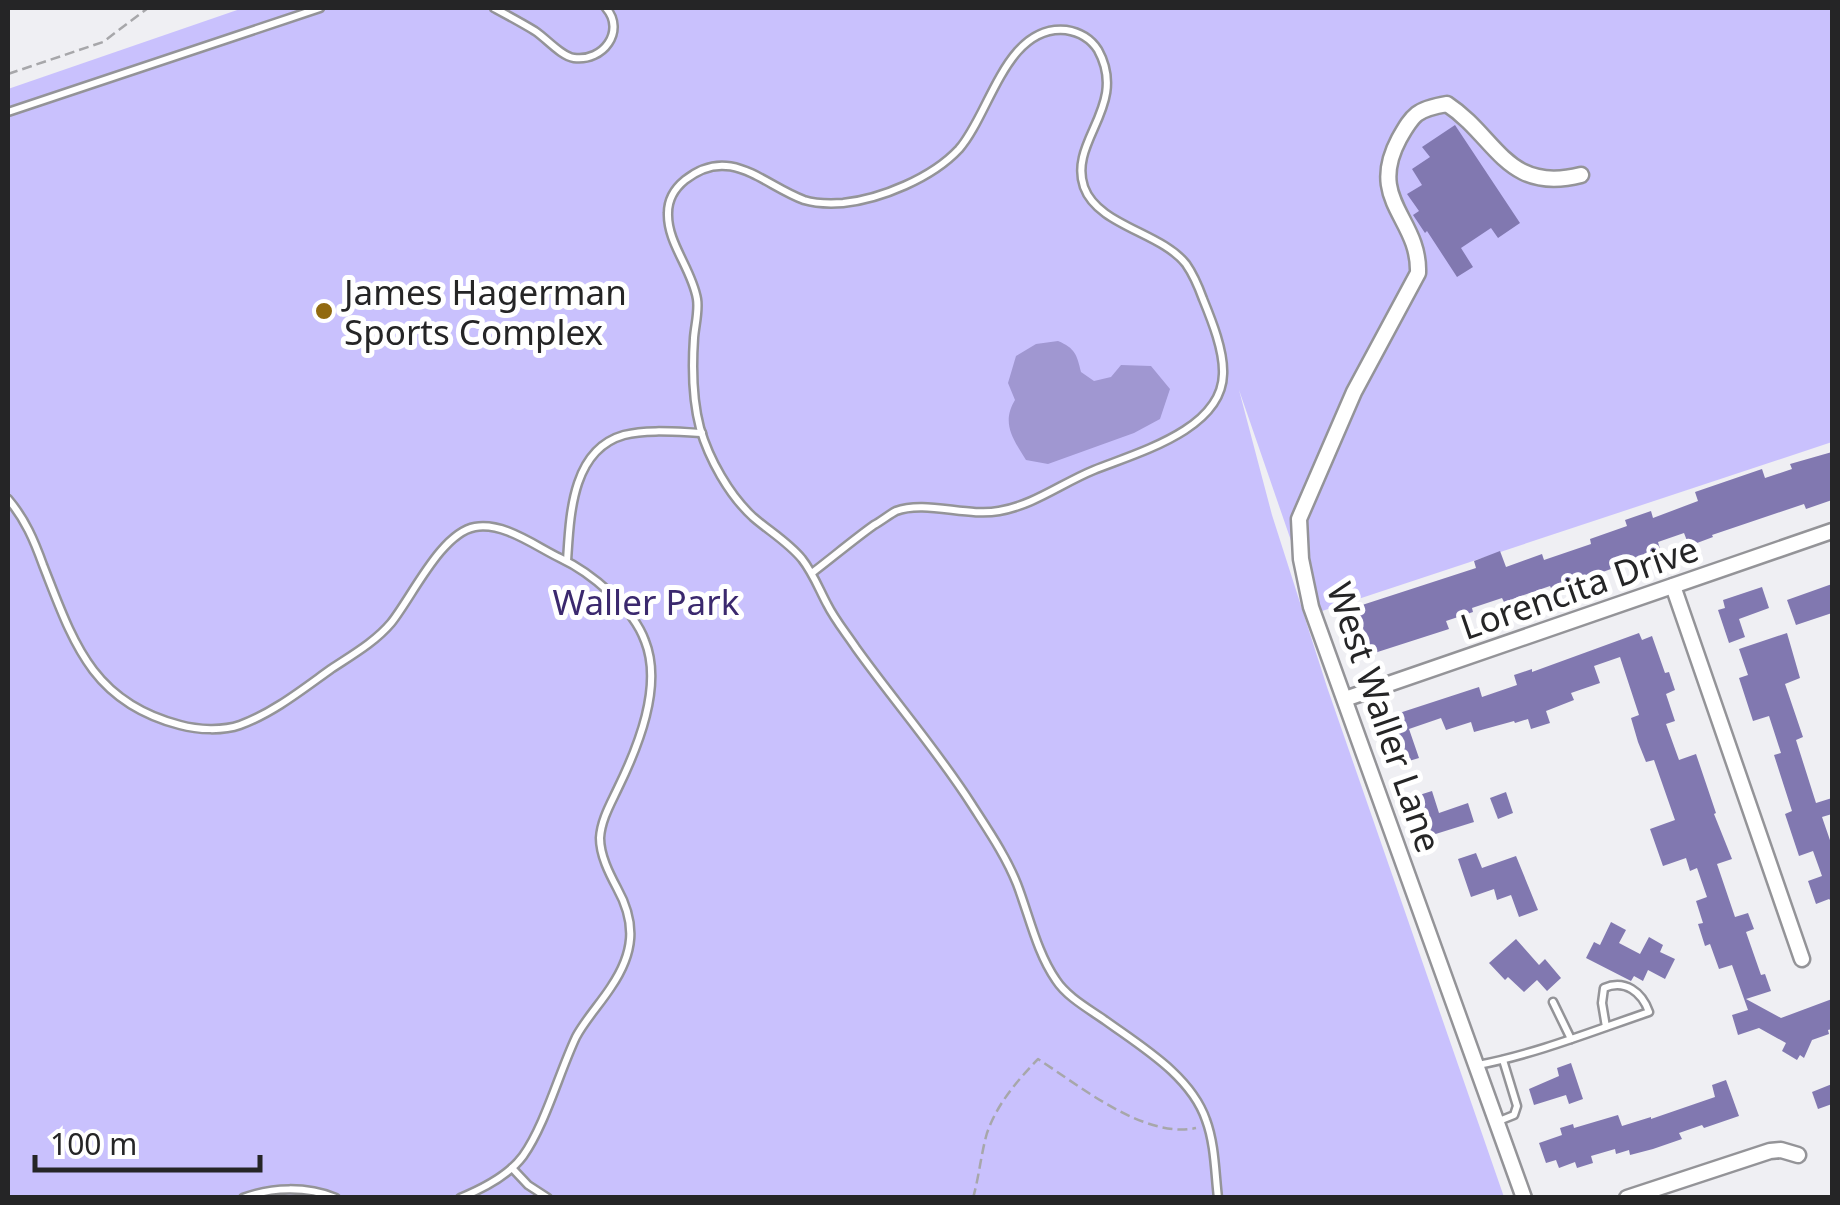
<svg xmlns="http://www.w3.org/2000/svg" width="1840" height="1205" viewBox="0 0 1840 1205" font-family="'Noto Sans',sans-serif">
	<rect width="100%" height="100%" fill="#efeff3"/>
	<polygon fill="#c9c1fd" points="243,8 1832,8 1832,442 1316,613 1239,390 1272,515 1327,687 1504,1197 8,1197 8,89"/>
	<path fill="#a097d1" d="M1058,341c17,7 19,14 23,31l13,9 17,-4 10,-12 30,1 19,23 -10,30 -26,14 -86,31 -22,-4c-13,-21 -25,-37 -11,-60l-7,-17 8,-27 20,-12z"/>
	<g fill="#8178b0">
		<polygon points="1455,125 1520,223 1498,238 1491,228 1461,248 1473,267 1457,277 1427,231 1425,233 1413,215 1419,211 1407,194 1422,185 1412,169 1430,157 1422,147"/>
		<polygon points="1832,452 1832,500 1806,509 1804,504 1712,535 1713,537 1689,546 1684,533 1658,542 1662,556 1632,567 1630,562 1600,573 1599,571 1564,583 1565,585 1552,590 1550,586 1504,602 1502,598 1472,608 1473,612 1446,621 1449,629 1362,657 1355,634 1364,631 1356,607 1476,568 1474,561 1500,551 1506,567 1542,554 1544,560 1591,544 1590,539 1627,526 1625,520 1651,511 1653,518 1698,501 1695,492 1762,469 1765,478 1792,469 1790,464"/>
		<polygon points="1832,584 1832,613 1796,625 1787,600"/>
		<polygon points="1762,587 1769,608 1739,619 1745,637 1729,643 1718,610 1725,608 1723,600"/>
		<polygon points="1639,633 1642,640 1652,636 1665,673 1669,672 1675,690 1666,694 1675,721 1666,724 1679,760 1696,754 1716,813 1714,814 1732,859 1717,864 1735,917 1748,913 1754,929 1746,932 1761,975 1765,974 1771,991 1746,999 1781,1018 1832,999 1832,1029 1828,1030 1829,1034 1812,1040 1804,1058 1800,1055 1797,1060 1782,1051 1786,1043 1759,1028 1738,1035 1732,1015 1748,1010 1732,965 1719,969 1710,944 1705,946 1698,924 1703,923 1696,901 1707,897 1697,868 1690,871 1686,858 1663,866 1650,829 1675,820 1654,760 1646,762 1638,742 1631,718 1639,715 1620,657 1594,666 1600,683 1571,693 1574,700 1546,711 1550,723 1531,729 1528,719 1515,723 1514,721 1474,732 1471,722 1446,730 1441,718 1409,729 1419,758 1399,764 1384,718 1479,687 1482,697 1517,685 1514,675 1532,669 1532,672"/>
		<polygon points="1787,633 1800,678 1785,684 1803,737 1796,740 1816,803 1832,798 1832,814 1822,817 1832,846 1832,902 1829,899 1816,904 1808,881 1822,876 1813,851 1799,856 1785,814 1792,811 1774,755 1781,753 1769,716 1753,721 1739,678 1748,675 1739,649"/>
		<polygon points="1432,791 1439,813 1468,803 1474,822 1426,837 1413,797"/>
		<polygon points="1506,792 1513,813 1498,819 1490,798"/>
		<polygon points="1476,853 1482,868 1516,856 1538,910 1519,917 1511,895 1497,900 1494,889 1471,897 1458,859"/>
		<polygon points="1611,922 1626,930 1619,943 1640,954 1649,937 1663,945 1660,952 1675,959 1665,979 1648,970 1643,981 1634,976 1631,981 1586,958 1594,942 1600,945"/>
		<polygon points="1516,939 1539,965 1545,959 1561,978 1547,991 1537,980 1524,992 1508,977 1505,980 1489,963"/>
		<polygon points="1571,1063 1583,1099 1569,1104 1566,1095 1534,1105 1529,1089 1559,1076 1557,1068"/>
		<polygon points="1726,1080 1739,1116 1704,1128 1702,1125 1679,1133 1682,1139 1653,1149 1630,1155 1629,1150 1616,1154 1615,1149 1591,1156 1593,1163 1577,1168 1575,1162 1559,1168 1556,1160 1546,1163 1539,1143 1562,1135 1560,1128 1573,1124 1574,1128 1618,1115 1622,1126 1651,1117 1651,1119 1715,1097 1712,1085"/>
		<polygon points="1832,1084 1832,1104 1818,1109 1812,1092"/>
	</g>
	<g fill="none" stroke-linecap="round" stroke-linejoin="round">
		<defs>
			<g id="service">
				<path d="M494,8c13,7 28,15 41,23 12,8 26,25 39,27 29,4 52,-27 32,-50"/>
				<polyline points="8,112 320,8"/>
				<path d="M8,499c17,20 26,41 35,66 30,76 48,137 137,160 18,5 43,6 60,0 33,-12 63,-36 91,-56 21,-14 44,-27 60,-46 21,-26 50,-90 84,-96 29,-5 60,19 85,31 32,15 73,50 85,83 18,45 -7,106 -27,147 -7,15 -17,32 -18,50 0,17 9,35 17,50 20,36 17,65 -6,99 -11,17 -26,33 -35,50 -17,36 -31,88 -53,119 -14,19 -41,33 -63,42"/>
				<path d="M567,561c3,-44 4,-111 57,-126 24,-6 53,-3 78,-2"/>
				<path d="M812,573c21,-16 41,-33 62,-48 6,-3 16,-11 22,-14 29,-11 71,6 103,0 35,-6 63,-28 95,-41 42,-17 128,-40 129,-96 1,-23 -11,-53 -20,-75 -4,-11 -10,-25 -17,-35 -25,-32 -88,-38 -102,-77 -16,-46 45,-81 14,-137 -7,-11 -19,-18 -32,-20 -60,-6 -76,84 -107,119 -27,29 -78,50 -116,54 -14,1 -26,1 -39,-3 -41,-15 -74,-56 -119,-20 -11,9 -17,19 -17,33 -1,30 24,56 29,86 2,12 -2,26 -3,39 -2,30 -2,60 6,90 9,31 29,67 53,89 16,14 35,25 49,42 11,14 17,30 25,45 8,16 19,29 29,44 38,53 81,102 116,157 16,25 34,51 45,79 12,31 20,69 39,96 11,17 33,29 50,41 36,26 85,55 100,99 9,24 9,53 12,78"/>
				<polyline points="1553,1002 1571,1039"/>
				<path d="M1478,1065c58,-11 115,-34 171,-53 -7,-20 -24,-33 -45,-24l-2,15 4,24"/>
				<polyline points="1499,1121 1514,1115 1517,1106 1503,1060"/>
				<polyline points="512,1168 528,1185 548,1198"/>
				<path d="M243,1198c29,-11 63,-12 93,0"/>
			</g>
			<g id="minor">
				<polyline points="1673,586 1802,959"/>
				<polyline points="1345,699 1832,531"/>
				<path d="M1524,1198l-213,-591 -10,-48 -2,-40 55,-127 64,-119c2,-55 -52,-72 -19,-134 14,-25 18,-30 48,-35 50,33 59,90 134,71"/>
				<polyline points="1627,1198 1770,1151 1781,1150 1798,1155"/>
			</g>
		</defs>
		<use href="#service" stroke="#949498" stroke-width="11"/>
		<use href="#minor" stroke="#949498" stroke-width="19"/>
		<g stroke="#a7a7aa" stroke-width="2.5" stroke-dasharray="10 5" stroke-linecap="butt">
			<polyline points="8,74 103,42 148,8"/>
			<path d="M973,1198c6,-21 8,-44 14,-65 10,-29 30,-52 51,-74 42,27 106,80 158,69"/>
		</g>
		<use href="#service" stroke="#fff" stroke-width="6"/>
		<use href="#minor" stroke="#fff" stroke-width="14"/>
	</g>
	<circle fill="#916910" stroke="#fff" stroke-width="4" cx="324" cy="311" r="10"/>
	<g text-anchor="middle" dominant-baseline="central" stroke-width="10" stroke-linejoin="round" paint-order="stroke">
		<g font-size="35" fill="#252526" stroke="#fff" text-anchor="start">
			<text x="344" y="291">James Hagerman<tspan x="344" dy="40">Sports Complex</tspan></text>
		</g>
		<g font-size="35" fill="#252526" stroke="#fff">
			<text transform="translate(1579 587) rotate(-19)">Lorencita Drive</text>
			<text transform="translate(1385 717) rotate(71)">West Waller Lane</text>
		</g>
		<g font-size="35" fill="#3b296e" stroke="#fff">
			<text x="646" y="601">Waller Park</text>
		</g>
	</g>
	<rect width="1840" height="1205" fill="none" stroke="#252526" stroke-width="20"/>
	<path d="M35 1155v15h225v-15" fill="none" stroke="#252526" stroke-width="5"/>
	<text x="50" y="1155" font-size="30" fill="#252526" stroke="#ffffff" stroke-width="8" paint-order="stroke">100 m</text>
</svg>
